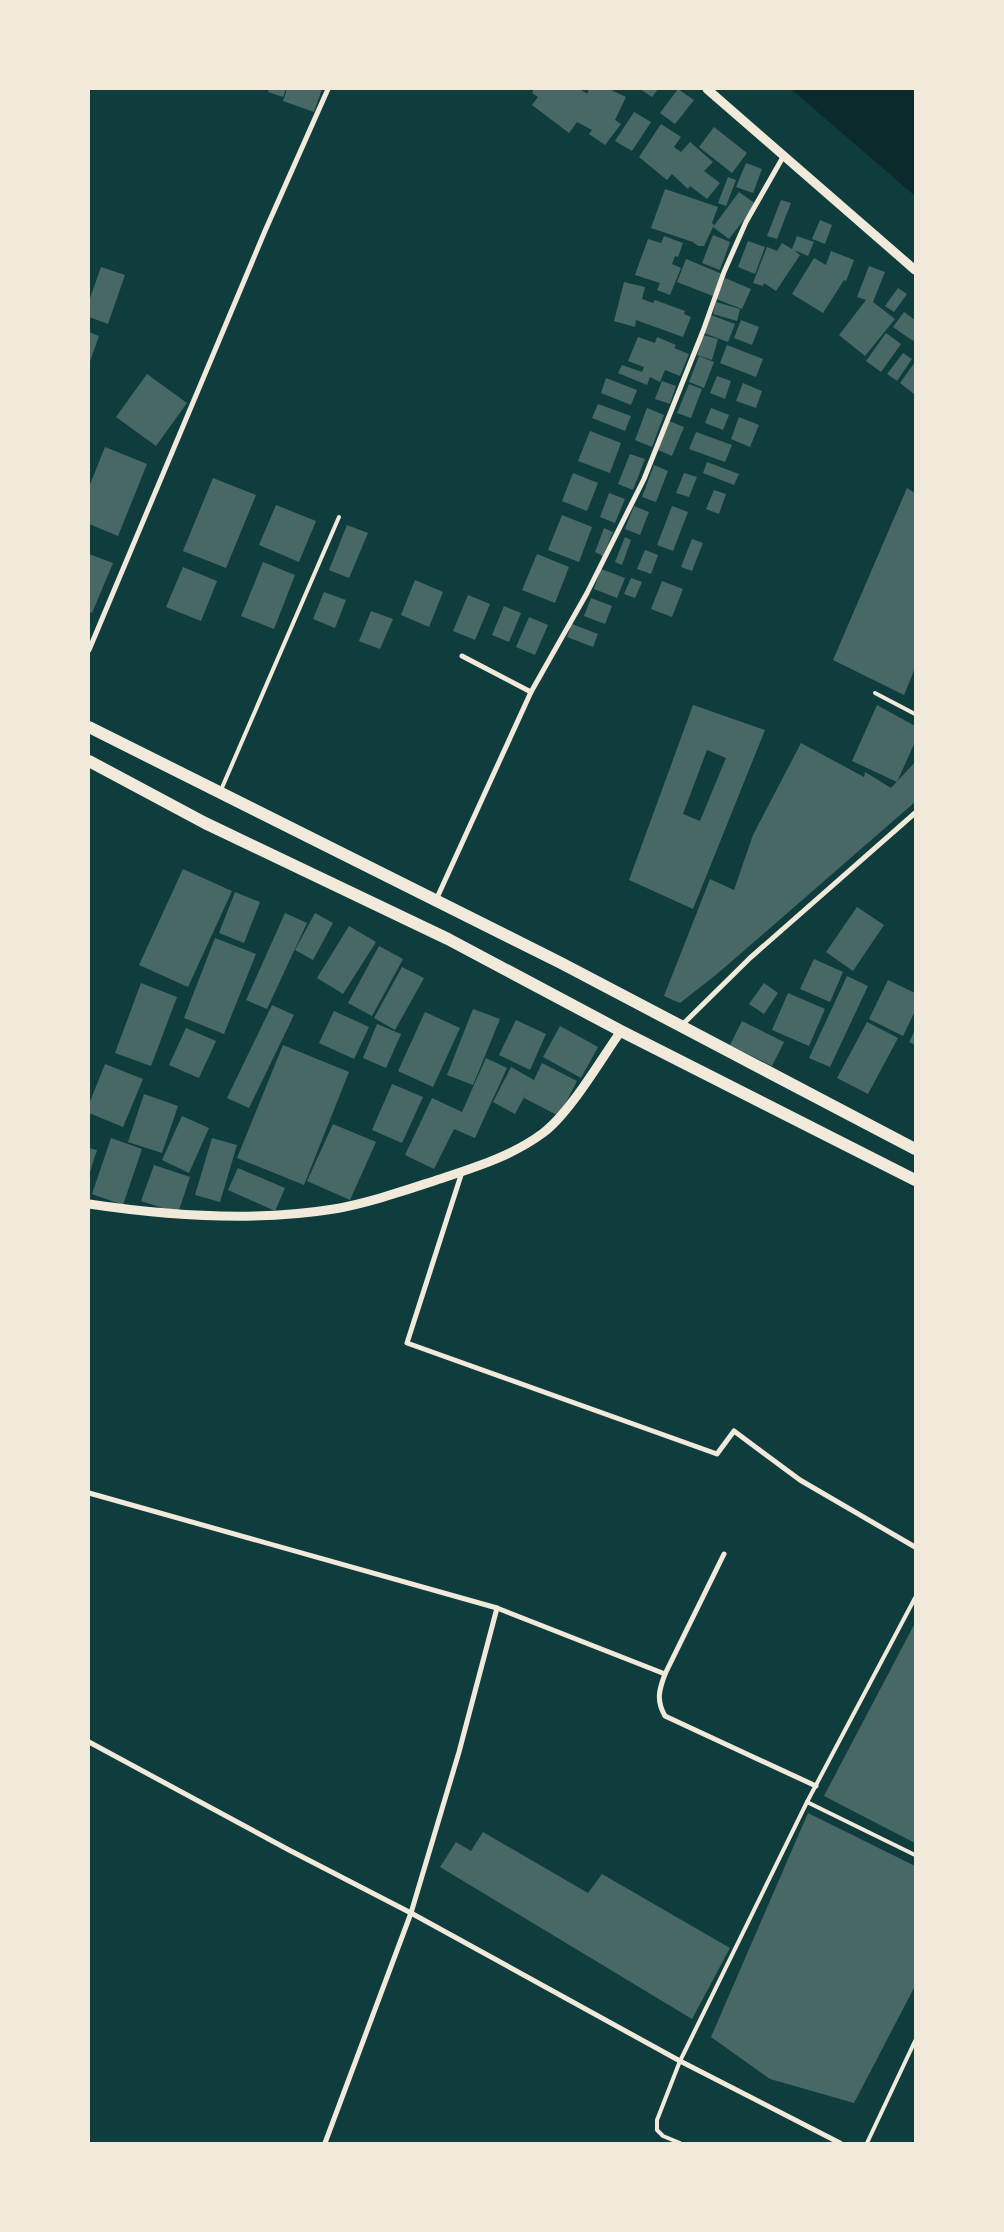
<svg xmlns="http://www.w3.org/2000/svg" width="1004" height="2232" viewBox="0 0 1004 2232" font-family="Ubuntu,sans-serif">
	<rect width="100%" height="100%" fill="#0f3d3e"/>
	<polygon fill="#0a2a2b" points="791,89 915,89 915,196"/>
	<g fill="#486865" fill-rule="evenodd">
		<polygon points="269,89 286,89 283,97 268,92"/>
		<polygon points="287,89 322,89 314,112 283,101"/>
		<polygon points="534,89 580,89 587,94 589,89 609,89 626,97 615,120 621,124 605,145 589,134 592,130 577,122 569,133 532,105 538,97 532,93"/>
		<polygon points="640,89 658,89 652,97"/>
		<polygon points="678,89 694,100 675,124 660,113"/>
		<polygon points="634,112 651,122 632,151 615,141"/>
		<polygon points="661,124 681,137 674,147 681,152 690,142 713,162 704,171 720,183 707,199 690,186 688,189 672,174 667,180 639,157"/>
		<polygon points="714,127 747,153 732,173 699,147"/>
		<polygon points="746,163 762,169 753,193 736,187"/>
		<polygon points="728,177 736,180 726,206 718,203"/>
		<polygon points="665,189 718,207 712,223 714,225 704,246 698,246 693,242 651,228"/>
		<polygon points="739,192 756,204 729,239 713,227"/>
		<polygon points="781,200 791,203 777,239 767,236"/>
		<polygon points="820,220 832,225 825,244 812,239"/>
		<polygon points="713,235 730,242 720,270 702,263"/>
		<polygon points="664,236 683,243 678,257 675,256 672,264 681,268 670,295 657,290 660,283 635,275 648,239 661,243"/>
		<polygon points="797,236 814,242 808,256 794,250 800,255 776,291 764,283 763,286 753,283 767,247 777,251 782,243 792,249"/>
		<polygon points="748,241 765,247 755,274 738,267"/>
		<polygon points="831,251 854,260 846,281 844,280 823,313 792,294 814,258 826,265"/>
		<polygon points="686,259 722,274 713,296 677,282"/>
		<polygon points="869,266 885,272 873,302 895,319 865,356 839,335 866,300 857,297"/>
		<polygon points="101,267 125,275 108,324 89,317 89,301"/>
		<polygon points="725,278 751,289 742,309 716,299"/>
		<polygon points="624,282 645,287 642,299 653,303 655,300 685,311 684,314 691,317 683,337 636,320 635,327 614,321"/>
		<polygon points="898,288 907,294 894,312 885,306"/>
		<polygon points="716,302 740,309 737,321 713,314"/>
		<polygon points="904,312 915,320 915,337 913,341 893,327"/>
		<polygon points="711,315 735,324 728,342 704,333"/>
		<polygon points="741,320 759,327 752,345 734,338"/>
		<polygon points="89,332 99,336 89,364"/>
		<polygon points="886,333 901,344 881,372 866,361"/>
		<polygon points="703,335 718,339 712,360 697,355"/>
		<polygon points="638,337 655,343 657,337 676,345 674,348 689,354 680,376 665,370 660,382 650,377 647,385 618,373 622,365 642,372 644,367 628,361"/>
		<polygon points="727,345 763,359 756,377 720,363"/>
		<polygon points="903,353 912,359 897,381 887,374"/>
		<polygon points="699,356 714,362 704,388 689,382"/>
		<polygon points="915,362 915,395 900,383"/>
		<polygon points="147,374 187,403 156,446 116,417"/>
		<polygon points="717,376 731,381 725,399 710,393"/>
		<polygon points="606,378 637,390 631,405 601,393"/>
		<polygon points="662,381 676,386 670,404 655,399"/>
		<polygon points="743,383 762,391 756,408 736,401"/>
		<polygon points="689,384 702,389 691,418 677,413"/>
		<polygon points="598,404 631,416 625,431 592,418"/>
		<polygon points="647,408 664,415 652,447 635,440"/>
		<polygon points="711,408 729,415 723,430 705,423"/>
		<polygon points="739,417 759,425 750,447 731,439"/>
		<polygon points="669,421 684,427 672,456 658,450"/>
		<polygon points="590,431 621,443 610,473 578,461"/>
		<polygon points="696,432 732,445 725,462 689,449"/>
		<polygon points="105,447 147,464 118,536 89,524 89,487"/>
		<polygon points="630,454 645,459 633,490 618,484"/>
		<polygon points="707,462 739,474 734,485 703,473"/>
		<polygon points="654,465 668,471 656,502 642,497"/>
		<polygon points="573,473 598,483 587,511 562,501"/>
		<polygon points="684,473 697,477 689,497 676,493"/>
		<polygon points="213,478 256,495 226,568 183,551"/>
		<polygon points="907,488 915,493 915,668 904,695 833,660"/>
		<polygon points="714,490 726,494 719,514 706,509"/>
		<polygon points="609,493 625,499 615,523 600,517"/>
		<polygon points="276,505 316,521 299,562 259,545"/>
		<polygon points="634,506 649,512 640,535 625,529"/>
		<polygon points="672,506 688,512 673,551 657,545"/>
		<polygon points="562,515 592,527 579,562 548,550"/>
		<polygon points="347,525 368,533 349,578 329,570"/>
		<polygon points="604,528 613,532 603,556 595,552"/>
		<polygon points="625,537 631,540 622,565 615,562"/>
		<polygon points="692,539 703,543 692,571 681,567"/>
		<polygon points="645,550 658,555 651,574 637,569"/>
		<polygon points="89,554 113,563 92,613 89,612"/>
		<polygon points="537,554 569,567 555,603 522,590"/>
		<polygon points="263,562 295,575 274,629 241,616"/>
		<polygon points="183,567 217,581 201,621 166,607"/>
		<polygon points="601,569 625,578 617,598 594,589"/>
		<polygon points="631,578 642,582 635,598 624,594"/>
		<polygon points="415,580 443,592 429,627 401,615"/>
		<polygon points="662,581 683,589 672,617 651,609"/>
		<polygon points="324,592 346,600 335,628 313,619"/>
		<polygon points="468,595 490,604 475,640 453,631"/>
		<polygon points="591,598 612,606 605,624 584,616"/>
		<polygon points="504,606 521,613 509,642 492,635"/>
		<polygon points="371,611 393,619 380,649 359,641"/>
		<polygon points="529,617 548,625 535,655 516,647"/>
		<polygon points="572,624 598,634 593,647 567,637"/>
		<path d="M693,705l72,25 -72,179 -64,-29zM707,750l19,8 -26,63 -17,-7z"/>
		<polygon points="877,705 915,726 915,742 897,782 852,761"/>
		<polygon points="801,743 864,777 865,772 891,788 915,762 915,802 717,974 680,1003 664,996 710,879 734,890 753,835"/>
		<polygon points="183,869 232,891 188,987 139,965"/>
		<polygon points="235,892 260,902 244,943 219,933"/>
		<polygon points="857,907 884,925 853,971 826,952"/>
		<polygon points="285,913 307,923 267,1009 246,1000"/>
		<polygon points="315,913 333,923 313,960 295,950"/>
		<polygon points="349,926 376,942 343,994 317,978"/>
		<polygon points="215,938 256,954 224,1034 184,1018"/>
		<polygon points="379,946 403,959 372,1016 348,1003"/>
		<polygon points="814,959 843,972 830,1002 800,989"/>
		<polygon points="402,967 424,978 395,1030 374,1018"/>
		<polygon points="847,976 868,986 830,1067 809,1058"/>
		<polygon points="888,980 915,993 915,1011 903,1036 869,1019"/>
		<polygon points="141,983 177,997 151,1066 115,1053"/>
		<polygon points="764,983 778,993 764,1014 749,1004"/>
		<polygon points="788,993 825,1009 809,1046 772,1030"/>
		<polygon points="272,1005 294,1015 249,1108 227,1098"/>
		<polygon points="473,1009 500,1019 473,1085 447,1075"/>
		<polygon points="334,1011 369,1027 354,1059 319,1043"/>
		<polygon points="425,1012 460,1028 433,1087 398,1071"/>
		<polygon points="516,1020 546,1034 530,1070 499,1055"/>
		<polygon points="742,1021 784,1042 772,1066 730,1045"/>
		<polygon points="867,1022 898,1038 868,1094 837,1078"/>
		<polygon points="377,1024 401,1034 386,1068 363,1058"/>
		<polygon points="560,1026 598,1047 581,1078 543,1057"/>
		<polygon points="186,1028 216,1041 199,1078 169,1065"/>
		<polygon points="915,1030 915,1045 909,1042"/>
		<polygon points="283,1045 349,1072 304,1185 237,1158"/>
		<polygon points="486,1058 507,1068 475,1138 454,1129 434,1169 405,1155 432,1098 462,1112"/>
		<polygon points="542,1063 577,1081 559,1116 524,1098 528,1090 515,1114 493,1102 511,1067 534,1080"/>
		<polygon points="105,1064 143,1079 123,1127 89,1113 89,1104"/>
		<polygon points="392,1084 423,1097 402,1143 372,1130"/>
		<polygon points="144,1094 178,1106 162,1153 128,1142"/>
		<polygon points="182,1116 209,1128 189,1173 162,1160"/>
		<polygon points="333,1124 376,1142 350,1200 307,1181"/>
		<polygon points="111,1138 142,1149 123,1205 92,1194"/>
		<polygon points="212,1138 237,1145 220,1202 195,1195"/>
		<polygon points="89,1148 97,1150 89,1175"/>
		<polygon points="154,1165 190,1177 178,1213 141,1201"/>
		<polygon points="238,1168 285,1188 275,1211 228,1190"/>
		<polygon points="915,1623 915,1843 824,1796"/>
		<polygon points="808,1813 915,1866 915,1986 854,2103 770,2079 711,2037"/>
		<polygon points="483,1832 588,1893 602,1874 730,1948 692,2019 440,1867 456,1842 471,1851"/>
	</g>
	<g fill="none" stroke-linecap="round" stroke-linejoin="round">
		<g stroke="#f1e9da" stroke-width="4">
			<polyline points="875,693 915,714"/>
			<polyline points="221,790 339,517"/>
			<polyline points="807,1802 915,1855"/>
			<polyline points="680,2143 663,2136 657,2130 657,2120 680,2061 807,1802 915,1598"/>
			<polyline points="867,2143 915,2041"/>
		</g>
		<g stroke="#f1e9da" stroke-width="5">
			<polyline points="89,650 265,231 328,89"/>
			<polyline points="462,656 531,692"/>
			<polyline points="436,900 531,692 587,593 644,479 703,331 724,272 746,222 783,157"/>
			<polyline points="682,1025 750,958 915,813"/>
			<polyline points="462,1172 407,1343 717,1454 734,1431 800,1480 915,1547"/>
			<polyline points="89,1493 497,1608 665,1674"/>
			<path d="M724,1554l-59,120c-6,16 -9,26 0,42l151,70"/>
			<polyline points="89,1742 289,1850 411,1913 680,2061 840,2143"/>
			<polyline points="325,2143 411,1913 459,1752 497,1608"/>
		</g>
		<g stroke="#f1e9da" stroke-width="9">
			<polyline points="707,89 915,270"/>
			<path d="M89,1204c80,12 165,18 245,5 35,-6 72,-19 106,-30 36,-12 72,-23 103,-46 27,-20 58,-74 78,-102"/>
		</g>
		<g stroke="#f1e9da" stroke-width="12">
			<polyline points="89,727 561,963 915,1149"/>
			<polyline points="89,761 205,823 448,939 621,1031 915,1180"/>
		</g>
	</g>
	<rect width="1004" height="2232" fill="none" stroke="#f1e9da" stroke-width="180"/>
</svg>
